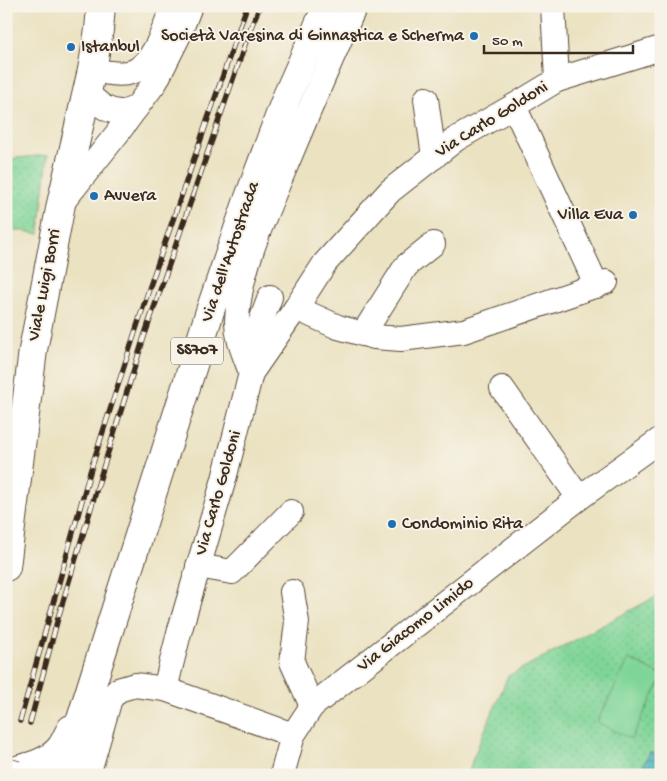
<svg xmlns="http://www.w3.org/2000/svg" width="667" height="781" viewBox="0 0 667 781" font-family="'Gochi Hand',sans-serif">
	<defs>
		<pattern id="garden-dots" width="8" height="8" patternUnits="userSpaceOnUse" patternTransform="scale(1.25)"><rect width="8" height="8" fill="#7fd598"/><path d="M2 2h.1M6 6h.1" fill="none" stroke="#6fb783" stroke-width="1.8" stroke-linecap="round"/></pattern>
		<pattern id="water-rules" width="6" height="5" patternUnits="userSpaceOnUse" patternTransform="scale(1.25)"><rect width="6" height="5" fill="#44b3bc"/><path d="M0 2.5h6" fill="none" stroke="#3a9298"/></pattern>
	</defs>
	<rect width="100%" height="100%" fill="#f7f3e8"/>
	<filter id="ink" filterUnits="userSpaceOnUse"><feTurbulence type="fractalNoise" baseFrequency=".02" numOctaves="2"/><feDisplacementMap in="SourceGraphic" scale="10" xChannelSelector="R" yChannelSelector="G"/><feConvolveMatrix kernelMatrix="1 2 1 2 8 2 1 2 1" color-interpolation-filters="sRGB"/></filter>
	<filter id="wash" filterUnits="userSpaceOnUse"><feTurbulence type="fractalNoise" baseFrequency=".0096" numOctaves="4" result="noise"/><feDisplacementMap in="SourceGraphic" scale="20" xChannelSelector="R" yChannelSelector="G"/><feGaussianBlur stdDeviation="1.12" result="paint"/><feColorMatrix in="noise" values="0 0 0 0 0 0 0 0 0 0 0 0 0 0 0 0 0 1.4 0 .05"/><feComposite in="paint" operator="in"/></filter>
	<g filter="url(#wash)">
		<rect width="100%" height="100%" fill="#ebe2c1"/>
		<g fill="url(#garden-dots)" stroke="#5d805b">
			<polygon points="48,155 39,234 6,228 6,159"/>
			<polygon points="661,594 661,775 468,775 473,758 508,676"/>
		</g>
		<polygon fill="#7fd598" stroke="#5d805b" points="629,659 661,675 661,680 631,739 597,722"/>
		<polygon fill="url(#water-rules)" stroke="#406e6d" points="650,752 661,757 661,775 638,775"/>
	</g>
	<g filter="url(#ink)">
		<g fill="none" stroke-linecap="round" stroke-linejoin="round">
			<defs>
				<g id="minor">
					<polyline points="553,6 557,80"/>
					<path d="M92,70c13,2 27,6 40,2 23,-8 32,-45 41,-66"/>
					<path d="M87,93c10,9 20,20 35,19 4,0 10,-3 15,-5"/>
					<polyline points="426,99 434,157"/>
					<polyline points="514,106 597,286"/>
					<polyline points="61,204 116,135 156,81 178,37 190,6"/>
					<polyline points="296,308 338,327 374,337 401,339 464,331 606,282"/>
					<polyline points="363,334 406,266 433,244"/>
					<polyline points="250,367 257,332 270,297"/>
					<path d="M251,373c-6,-18 -14,-32 -14,-51 1,-49 28,-107 47,-152 23,-55 46,-109 71,-164"/>
					<polyline points="502,388 579,498"/>
					<polyline points="198,566 232,572 291,512"/>
					<polyline points="292,592 297,622 292,662 312,706"/>
					<polyline points="165,689 179,633 224,479 251,373 296,308 325,263 390,191 456,139 514,106 557,80 661,48"/>
					<polyline points="88,775 110,699 118,690 135,685 165,689 293,735"/>
					<polyline points="282,775 293,735 312,706 579,498 661,439"/>
				</g>
				<polyline id="major" points="6,567 33,350 61,204 92,70 99,30 101,6"/>
				<g id="highway">
					<path d="M9,772c19,-5 41,-9 53,-26 3,-5 6,-12 9,-17"/>
					<polyline points="64,775 86,703 211,308 247,203 287,96 327,6"/>
				</g>
			</defs>
			<use href="#minor" stroke="#554636" stroke-width="26"/>
			<use href="#major" stroke="#554636" stroke-width="30"/>
			<use href="#highway" stroke="#554636" stroke-width="30"/>
			<use href="#minor" stroke="#fff" stroke-width="24"/>
			<use href="#major" stroke="#fff" stroke-width="28"/>
			<use href="#highway" stroke="#fff" stroke-width="28"/>
			<defs>
				<g id="rail">
					<polyline points="20,721 90,472 150,286 247,6"/>
					<polyline points="30,723 58,618 100,478 144,337 251,27 260,6"/>
				</g>
			</defs>
			<use href="#rail" stroke="#3b2a1e" stroke-width="5.5"/>
			<use href="#rail" stroke="#f7f3e8" stroke-width="4" stroke-dasharray="11" stroke-linecap="butt"/>
			<defs>
				<polyline id="major-bridge" points="6,772 16,775"/>
			</defs>
			<use href="#major-bridge" stroke="#554636" stroke-width="30" stroke-linecap="butt"/>
			<use href="#major-bridge" stroke="#fff" stroke-width="28"/>
		</g>
	</g>
	<g fill="#1f6fb2" stroke="#f7f3e8" stroke-width="2">
		<circle cx="474" cy="36" r="5"/>
		<circle cx="71" cy="47" r="5"/>
		<circle cx="94" cy="196" r="5"/>
		<circle cx="633" cy="215" r="5"/>
		<circle cx="392" cy="524" r="5"/>
	</g>
	<g text-anchor="middle" dominant-baseline="central" stroke-width="4" stroke-linejoin="round" paint-order="stroke">
		<rect fill="#f7f3e8" stroke="#73665b" stroke-width="1" x="171" y="337.5" width="52" height="27" rx="4"/>
		<g font-size="16" font-weight="bold" fill="#3b2a1e">
			<text x="197" y="351">SS707</text>
		</g>
		<g font-size="18" fill="#3b2a1e" stroke="#f7f3e8" text-anchor="start">
			<text x="464" y="36" text-anchor="end">Società Varesina di Ginnastica e Scherma</text>
			<text x="81" y="47">Istanbul</text>
			<text x="104" y="196">Avvera</text>
			<text x="623" y="215" text-anchor="end">Villa Eva</text>
			<text x="402" y="524">Condominio Rita</text>
		</g>
		<g font-size="18" fill="#3b2a1e" stroke="#f7f3e8">
			<text transform="translate(492 120) rotate(-32)">Via Carlo Goldoni</text>
			<text transform="translate(231 252) rotate(-71)">Via dell'Autostrada</text>
			<text transform="translate(45 285) rotate(-79)">Viale Luigi Borri</text>
			<text transform="translate(219 493) rotate(-74)">Via Carlo Goldoni</text>
			<text transform="translate(416 625) rotate(-38)">Via Giacomo Limido</text>
		</g>
	</g>
	<rect width="667" height="781" fill="none" stroke="#f7f3e8" stroke-width="25"/>
	<path d="M484 45v8h149v-8" fill="none" stroke="#3b2a1e" stroke-width="2.5"/>
	<text x="492" y="45" font-size="15" fill="#3b2a1e" stroke="#f7f3e8" stroke-width="4" paint-order="stroke">50 m</text>
</svg>
